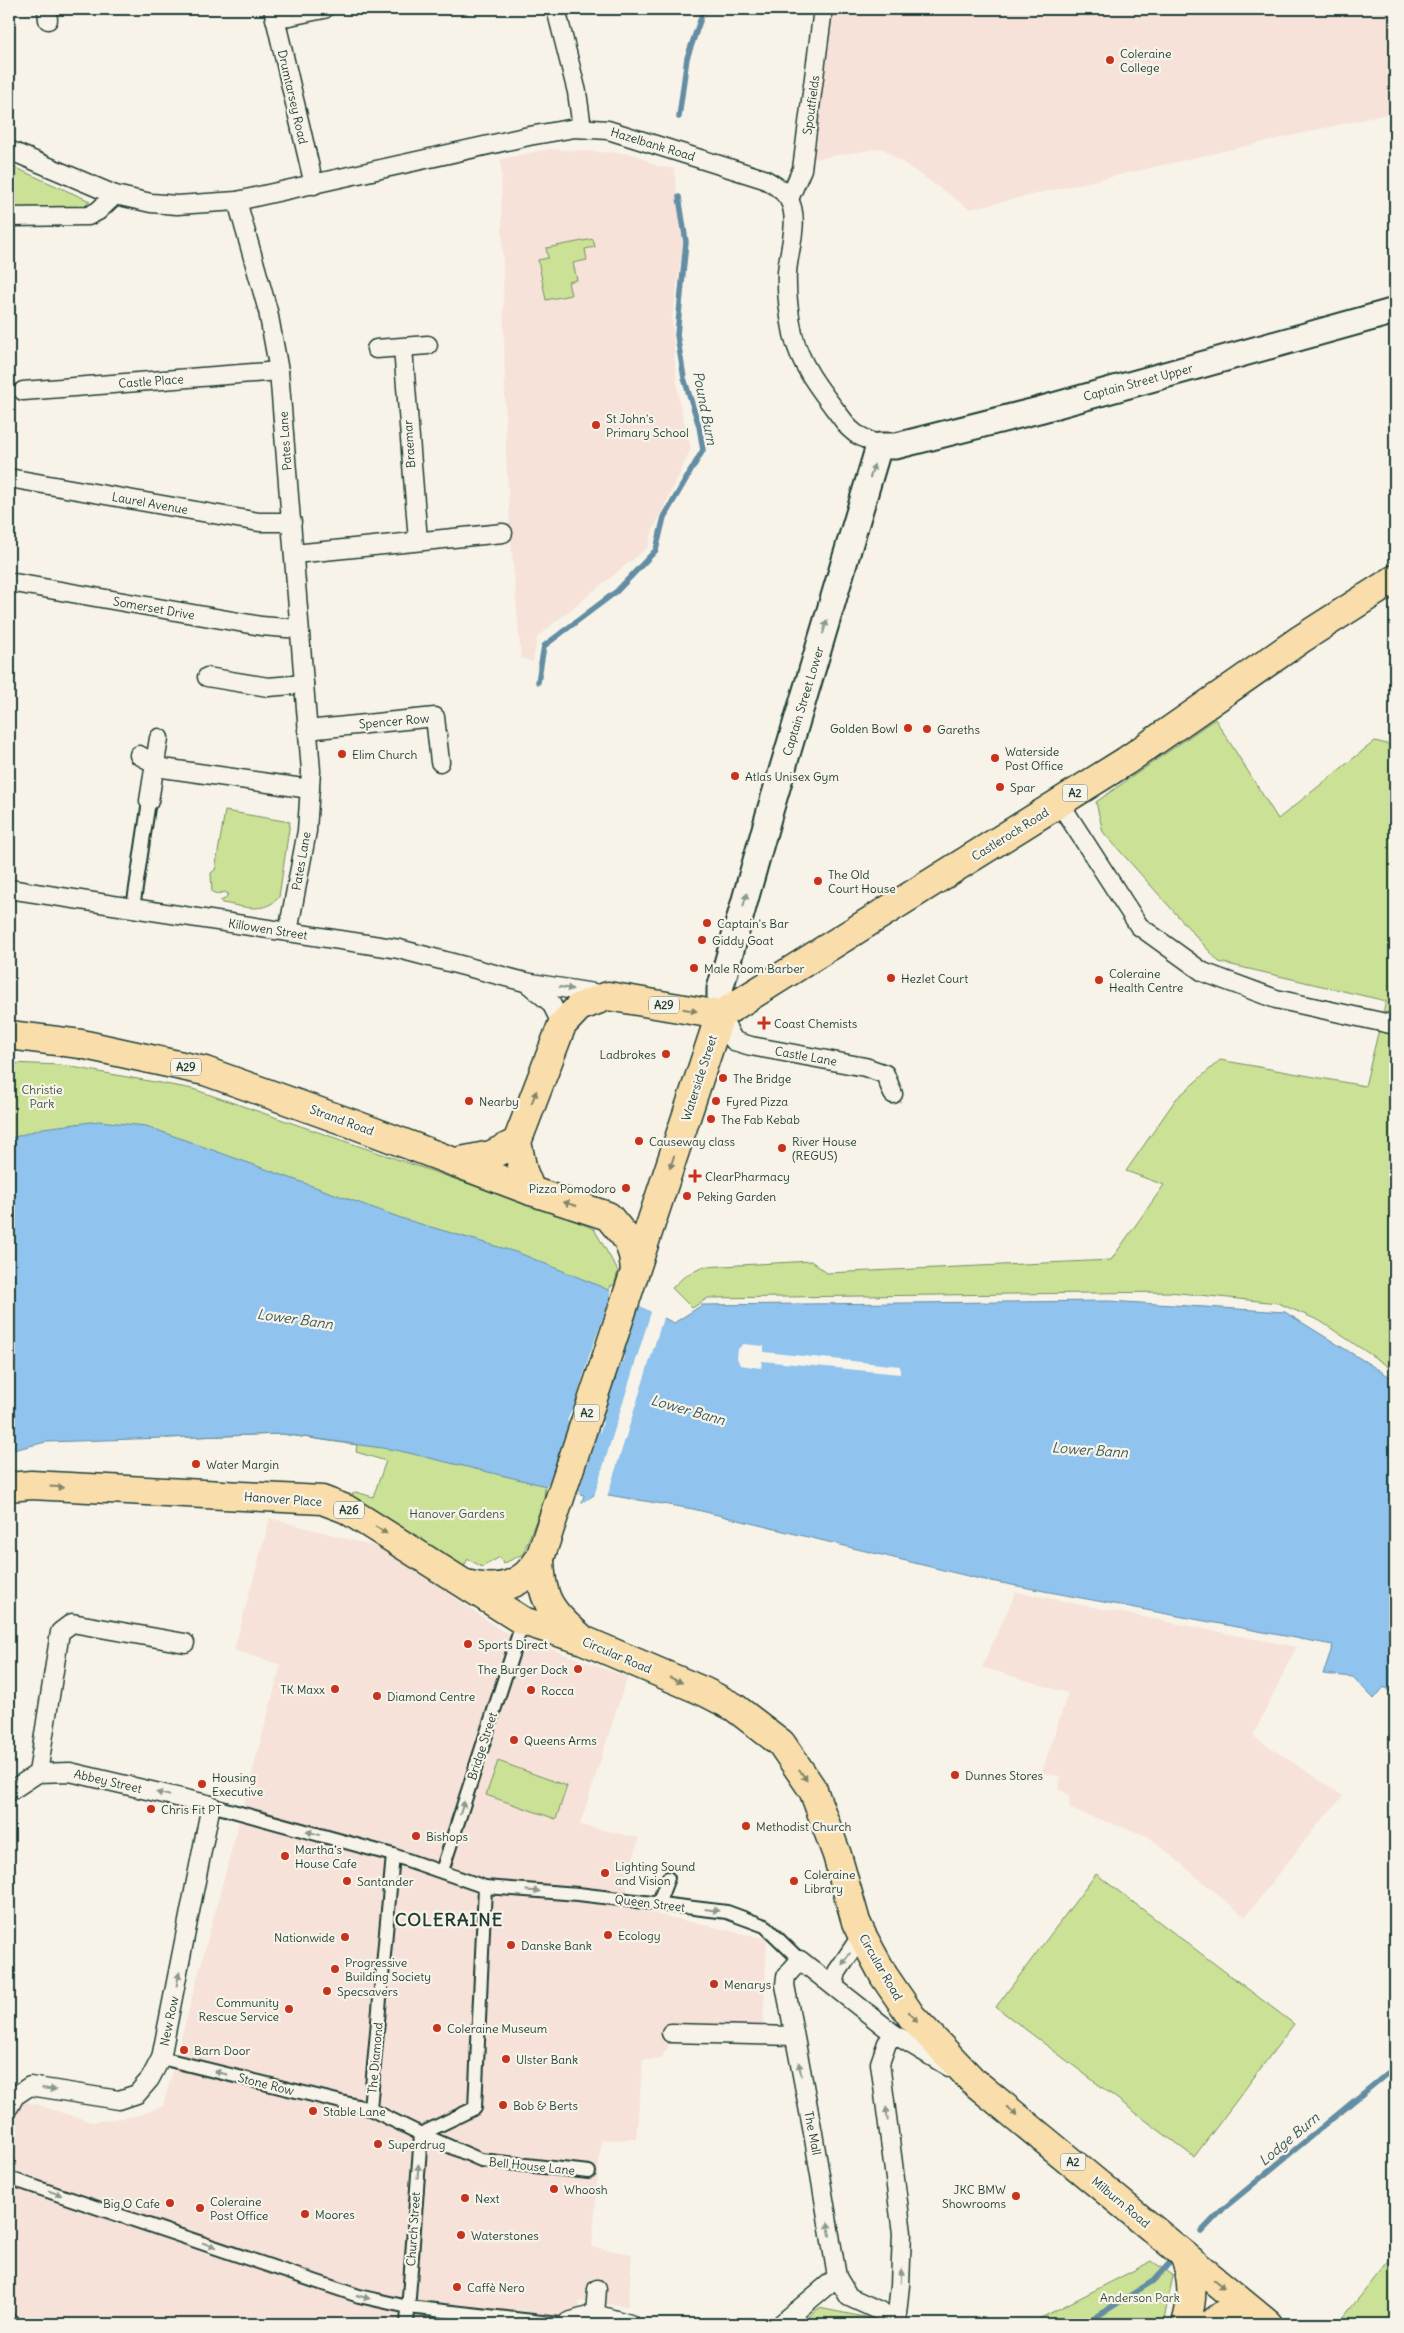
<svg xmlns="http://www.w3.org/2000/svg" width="1404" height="2333" viewBox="0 0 1404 2333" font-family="Delius,sans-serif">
	<rect width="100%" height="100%" fill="#f7f3e8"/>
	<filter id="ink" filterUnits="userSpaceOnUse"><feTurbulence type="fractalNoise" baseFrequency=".02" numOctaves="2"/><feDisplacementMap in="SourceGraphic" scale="10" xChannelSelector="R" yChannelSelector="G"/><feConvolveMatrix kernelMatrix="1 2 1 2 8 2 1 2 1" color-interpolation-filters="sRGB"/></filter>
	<g filter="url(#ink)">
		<g fill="#f6e2d8">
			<polygon points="831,9 1395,9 1395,112 970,209 882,148 814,159"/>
			<polygon points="549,149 634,154 657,166 674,169 683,244 672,319 675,365 679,401 691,449 653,530 648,547 537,637 533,662 521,658 510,526 506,454 501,159"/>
			<polygon points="270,1518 388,1550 502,1631 627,1677 580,1825 639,1838 627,1881 628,1908 767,1939 763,2025 683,2026 659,2060 643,2060 636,2139 601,2140 592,2247 632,2254 628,2306 579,2301 577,2324 15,2324 9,2319 9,2096 92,2122 137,2116 163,2106 281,1665 234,1650"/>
			<polygon points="1016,1592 1296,1647 1253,1736 1343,1796 1313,1830 1245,1917 1148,1836 1070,1809 1069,1795 1058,1789 1061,1777 1042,1772 1068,1693 982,1667"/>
		</g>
		<g fill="#cbe196" stroke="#758f65">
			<polygon points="9,165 90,201 83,208 9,208"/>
			<polygon points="593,239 595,247 585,249 587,260 573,263 577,280 568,282 571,295 546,300 538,260 548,258 546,248"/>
			<polygon points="1215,719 1278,819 1375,741 1395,746 1395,1371 1320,1321 1278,1303 1169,1292 708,1298 692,1308 672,1288 686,1275 704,1267 811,1261 827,1273 1111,1260 1164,1185 1126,1171 1176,1099 1220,1060 1365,1086 1386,1001 1219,962 1103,832 1096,802"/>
			<path d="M225,811l65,11 -11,75c-15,18 -37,9 -57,6l-2,-2 5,-2 3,-5 -3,-2 -8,2 -5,-2 -1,-19 4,-3z"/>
			<polygon points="9,1063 61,1065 193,1089 568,1218 594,1229 618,1271 614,1286 611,1285 609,1294 9,1176"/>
			<polygon points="289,1424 549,1482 545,1485 544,1500 523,1554 503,1564 500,1557 482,1567 468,1559 461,1571 354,1503 352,1494 356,1492 373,1497 386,1461 356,1452 357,1445 282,1434 166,1438"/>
			<polygon points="498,1761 567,1786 556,1819 486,1795"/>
			<polygon points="1096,1874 1294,2024 1194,2157 996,2007"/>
			<polygon points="1395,2253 1395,2324 1338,2324"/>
			<polygon points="1152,2261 1173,2276 1163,2324 1029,2324"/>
			<polygon points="819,2308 869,2318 874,2324 800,2324"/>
		</g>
		<polygon fill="#90c3ed" stroke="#638da3" points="99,1121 146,1126 404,1219 519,1253 602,1287 674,1323 702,1305 1109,1301 1285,1312 1395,1380 1395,1696 1384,1687 1374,1699 1353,1677 1323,1674 1333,1645 980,1579 693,1509 596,1493 581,1506 584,1495 396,1450 282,1434 46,1442 9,1451 9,1139 43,1128"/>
		<g fill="#f7f3e8">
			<polygon points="610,1288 664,1315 607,1497 597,1496 581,1508 578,1505 594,1496 651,1312 640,1306 638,1308 622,1355 624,1356 622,1364 620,1364 601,1421 603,1422 600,1432 598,1432 579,1491 580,1496 545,1487 549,1482 569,1422 567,1421 571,1411 573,1411 589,1356 610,1299"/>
			<polygon points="743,1344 764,1346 764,1352 900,1366 900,1374 762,1361 761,1368 740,1365 737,1358 738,1349"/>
		</g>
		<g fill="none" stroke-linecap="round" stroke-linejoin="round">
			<g stroke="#638da3" stroke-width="5.5">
				<polyline points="679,117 687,58 704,9"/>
				<polyline points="538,682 544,646 617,591 656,550 664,517 703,450 699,426 684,378 677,335 686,242 679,197"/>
				<polyline points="1201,2232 1223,2209 1395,2067"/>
				<polyline points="1085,2324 1153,2281 1175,2257"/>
			</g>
			<defs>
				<g id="pedestrian">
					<polyline points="133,908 149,801"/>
					<polyline points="211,1805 393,1855"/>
					<polygon points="393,1855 485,1887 475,2108 421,2134 370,2109"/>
					<polyline points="442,1871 523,1621"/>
					<polyline points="485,1887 578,1894 727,1912 765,1926 800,1960"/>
					<polyline points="658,1904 668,1878"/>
					<polyline points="161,2058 370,2109"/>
					<polyline points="9,2178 359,2296 408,2307 560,2324 568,2322"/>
					<polyline points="407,2324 421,2134 481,2160 589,2172"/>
				</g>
				<g id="minor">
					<polyline points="47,9 48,20"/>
					<polyline points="273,9 314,185"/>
					<polyline points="556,9 577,92 582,128"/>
					<polyline points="275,19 324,9"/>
					<path d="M9,150l106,45 36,8 26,2 60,-4 292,-65 46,-8 33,2 156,49c9,5 18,10 24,19 13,21 0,53 -1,75 -1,20 2,41 6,61 8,36 35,65 56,94l7,6 23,12"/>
					<polyline points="789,199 802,169 823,9"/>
					<polyline points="237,201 268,311 279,371 311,771 307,831 288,932"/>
					<polyline points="9,217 88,216 98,211 115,195"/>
					<polyline points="403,348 418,541"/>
					<polyline points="376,349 428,345"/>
					<polyline points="23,391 279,371"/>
					<polyline points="9,478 259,522 292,522"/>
					<polyline points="294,554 503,533"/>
					<polyline points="9,582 261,626 299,629"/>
					<polyline points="207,677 268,687 304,684"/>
					<polyline points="307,730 435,717 440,762"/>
					<polyline points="139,755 163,768 310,789"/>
					<polyline points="149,801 159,738"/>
					<polyline points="1059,802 1139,926 1203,972 1276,999 1395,1025"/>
					<polyline points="9,889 399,949 525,982 606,995"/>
					<polyline points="526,982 551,1003 562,1025"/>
					<polyline points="720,1015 734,1041 751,1046 865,1067 885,1074 893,1094"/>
					<polyline points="38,1773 60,1632 72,1623 185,1643"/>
					<polyline points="9,1792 38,1773 70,1772 211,1805 161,2058 150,2079 137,2094 119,2100 30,2086 15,2096 9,2107"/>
					<polyline points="834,1985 837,1972 862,1935"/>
					<polyline points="671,2033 793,2036"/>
					<polyline points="894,2034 887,2043 880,2063 902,2233 900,2285 896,2324"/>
					<polyline points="595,2314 597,2289"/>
					<polyline points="568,2322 595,2314 630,2324"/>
					<polyline points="9,2323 11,2324"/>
					<polyline points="781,2324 837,2277"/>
					<polyline points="894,2324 882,2312 849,2297 837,2277 813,2133 785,1985 786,1976 800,1960 894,2034 949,2067"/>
				</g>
				<polyline id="secondary" points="720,1015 720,989 770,811 879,446 896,446 1039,410 1395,311"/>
				<g id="primary">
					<polyline points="720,1015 1126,761 1301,639 1395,579"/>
					<polyline points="9,1035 81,1044 205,1071 356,1125 531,1191 608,1216 628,1240 633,1255 635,1269"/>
					<polyline points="456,1162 491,1155 517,1142"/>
					<polyline points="531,1191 523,1171 517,1142 562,1025 579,1007 608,996 720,1015"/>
					<polyline points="9,1487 31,1485 322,1500 346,1509 523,1621 583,1640 705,1692 734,1707 781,1743 813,1790 837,1855 856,1922 862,1935 884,1976 912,2017 973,2081 1268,2324"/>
					<path d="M540,1558c1,40 9,53 40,79"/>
					<path d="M466,1584c33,8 56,3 74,-26l180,-543"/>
					<path d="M1184,2255c10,25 9,44 2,69"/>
					<polyline points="1211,2324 1226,2313 1254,2313"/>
				</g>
			</defs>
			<use href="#pedestrian" stroke="#1f3d34" stroke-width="16"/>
			<use href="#minor" stroke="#1f3d34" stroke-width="21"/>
			<use href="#secondary" stroke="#1f3d34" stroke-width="29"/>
			<use href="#primary" stroke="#1f3d34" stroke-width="31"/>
			<use href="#pedestrian" stroke="#f7f3e8" stroke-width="12"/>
			<use href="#minor" stroke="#f7f3e8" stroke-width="18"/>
			<use href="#secondary" stroke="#f7f3e8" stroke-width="25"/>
			<use href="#primary" stroke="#f9deab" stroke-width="28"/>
		</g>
		<defs><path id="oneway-solid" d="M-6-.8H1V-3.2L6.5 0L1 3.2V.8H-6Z" transform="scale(1.25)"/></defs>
		<g fill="#8b988e">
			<use href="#oneway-solid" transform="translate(872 471) rotate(-73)"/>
			<use href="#oneway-solid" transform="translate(825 627) rotate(-73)"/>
			<use href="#oneway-solid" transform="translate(745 900) rotate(-74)"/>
			<use href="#oneway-solid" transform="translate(566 988) rotate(10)"/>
			<use href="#oneway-solid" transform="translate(163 1794) rotate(-167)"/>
			<use href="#oneway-solid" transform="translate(462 1808) rotate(-72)"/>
			<use href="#oneway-solid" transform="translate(313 1833) rotate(-165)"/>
			<use href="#oneway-solid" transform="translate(533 1891) rotate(4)"/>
			<use href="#oneway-solid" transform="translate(712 1910) rotate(7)"/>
			<use href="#oneway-solid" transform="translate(846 1959) rotate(124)"/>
			<use href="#oneway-solid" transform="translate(178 1979) rotate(-78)"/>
			<use href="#oneway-solid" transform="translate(800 2069) rotate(-101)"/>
			<use href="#oneway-solid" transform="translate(221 2073) rotate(-166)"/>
			<use href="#oneway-solid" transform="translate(49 2089) rotate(7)"/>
			<use href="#oneway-solid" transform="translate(887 2114) rotate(-97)"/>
			<use href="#oneway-solid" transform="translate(418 2171) rotate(-86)"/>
			<use href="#oneway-solid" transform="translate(55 2193) rotate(19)"/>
			<use href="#oneway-solid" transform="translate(829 2229) rotate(-99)"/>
			<use href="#oneway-solid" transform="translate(209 2245) rotate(19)"/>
			<use href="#oneway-solid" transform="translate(901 2276) rotate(-88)"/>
			<use href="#oneway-solid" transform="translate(363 2297) rotate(15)"/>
		</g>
		<g fill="#81856a">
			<use href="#oneway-solid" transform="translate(690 1010) rotate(10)"/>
			<use href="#oneway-solid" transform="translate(534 1097) rotate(-69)"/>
			<use href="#oneway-solid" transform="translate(672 1162) rotate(108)"/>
			<use href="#oneway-solid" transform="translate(570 1204) rotate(-162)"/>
			<use href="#oneway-solid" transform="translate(57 1487) rotate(3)"/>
			<use href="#oneway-solid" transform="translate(381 1530) rotate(32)"/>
			<use href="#oneway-solid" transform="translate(676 1680) rotate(23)"/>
			<use href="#oneway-solid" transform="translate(803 1775) rotate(56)"/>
			<use href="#oneway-solid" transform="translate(913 2017) rotate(51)"/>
			<use href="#oneway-solid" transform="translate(1012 2111) rotate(38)"/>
			<use href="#oneway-solid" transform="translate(1219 2284) rotate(39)"/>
		</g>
	</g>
	<g fill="#c8321e" stroke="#f7f3e8" stroke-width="2">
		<circle cx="1110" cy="60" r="5"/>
		<circle cx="596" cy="425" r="5"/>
		<circle cx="908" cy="728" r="5"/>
		<circle cx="927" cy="729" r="5"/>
		<circle cx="342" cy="754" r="5"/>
		<circle cx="995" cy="758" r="5"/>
		<circle cx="735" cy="776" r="5"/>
		<circle cx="1000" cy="787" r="5"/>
		<circle cx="818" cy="881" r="5"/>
		<circle cx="707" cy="923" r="5"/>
		<circle cx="702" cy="940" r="5"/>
		<circle cx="694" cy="968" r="5"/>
		<circle cx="891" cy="978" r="5"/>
		<circle cx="1099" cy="980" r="5"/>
		<path d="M761.5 1015.5h5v5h5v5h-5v5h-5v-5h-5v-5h5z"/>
		<circle cx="666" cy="1054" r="5"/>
		<circle cx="723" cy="1078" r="5"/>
		<circle cx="469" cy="1101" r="5"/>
		<circle cx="716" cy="1101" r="5"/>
		<circle cx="711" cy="1119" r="5"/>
		<circle cx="639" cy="1141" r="5"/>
		<circle cx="782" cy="1148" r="5"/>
		<path d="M692.5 1168.5h5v5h5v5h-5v5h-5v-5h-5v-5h5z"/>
		<circle cx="626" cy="1188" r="5"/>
		<circle cx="687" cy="1196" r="5"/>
		<circle cx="196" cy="1464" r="5"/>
		<circle cx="468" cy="1644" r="5"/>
		<circle cx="578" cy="1669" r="5"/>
		<circle cx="335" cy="1689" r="5"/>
		<circle cx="531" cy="1690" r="5"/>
		<circle cx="377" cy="1696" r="5"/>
		<circle cx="514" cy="1740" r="5"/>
		<circle cx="955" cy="1775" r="5"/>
		<circle cx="202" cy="1784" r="5"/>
		<circle cx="151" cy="1809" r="5"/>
		<circle cx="746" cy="1826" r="5"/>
		<circle cx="416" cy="1836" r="5"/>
		<circle cx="285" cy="1856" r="5"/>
		<circle cx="605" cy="1873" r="5"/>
		<circle cx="347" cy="1881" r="5"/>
		<circle cx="794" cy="1881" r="5"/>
		<circle cx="608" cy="1935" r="5"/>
		<circle cx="345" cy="1937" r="5"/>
		<circle cx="511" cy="1945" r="5"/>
		<circle cx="335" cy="1969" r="5"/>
		<circle cx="714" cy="1984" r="5"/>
		<circle cx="327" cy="1991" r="5"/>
		<circle cx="289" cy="2009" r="5"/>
		<circle cx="437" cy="2028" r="5"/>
		<circle cx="184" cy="2050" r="5"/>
		<circle cx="506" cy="2059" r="5"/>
		<circle cx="503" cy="2105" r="5"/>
		<circle cx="313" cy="2111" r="5"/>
		<circle cx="378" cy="2144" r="5"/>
		<circle cx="554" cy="2189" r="5"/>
		<circle cx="1016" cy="2196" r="5"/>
		<circle cx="465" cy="2198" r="5"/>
		<circle cx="170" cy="2203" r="5"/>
		<circle cx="200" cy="2208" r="5"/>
		<circle cx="305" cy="2214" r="5"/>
		<circle cx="461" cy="2235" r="5"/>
		<circle cx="457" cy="2287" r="5"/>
	</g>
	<g text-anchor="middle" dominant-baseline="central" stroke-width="4.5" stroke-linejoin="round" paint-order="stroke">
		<g fill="#f7f3e8" stroke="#60746a" stroke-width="1">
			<rect x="1062.5" y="784.5" width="25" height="17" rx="4"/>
			<rect x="649" y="996.5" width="30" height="17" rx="4"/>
			<rect x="171" y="1058.5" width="30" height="17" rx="4"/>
			<rect x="574.5" y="1404.5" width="25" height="17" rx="4"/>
			<rect x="334" y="1501.5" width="30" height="17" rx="4"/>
			<rect x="1060.5" y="2153.5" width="25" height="17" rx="4"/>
		</g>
		<g font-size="11" font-weight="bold" fill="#1f3d34">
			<text x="1075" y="793">A2</text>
			<text x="664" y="1005">A29</text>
			<text x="186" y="1067">A29</text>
			<text x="587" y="1413">A2</text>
			<text x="349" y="1510">A26</text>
			<text x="1073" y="2162">A2</text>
		</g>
		<g font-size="12" fill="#1f3d34" stroke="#f7f3e8" text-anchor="start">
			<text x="1120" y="53">Coleraine<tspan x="1120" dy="14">College</tspan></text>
			<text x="606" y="418">St John's<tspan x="606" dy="14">Primary School</tspan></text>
			<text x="898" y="728" text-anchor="end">Golden Bowl</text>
			<text x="937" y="729">Gareths</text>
			<text x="1005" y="751">Waterside<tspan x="1005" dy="14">Post Office</tspan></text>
			<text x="352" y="754">Elim Church</text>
			<text x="745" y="776">Atlas Unisex Gym</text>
			<text x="1010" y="787">Spar</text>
			<text x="828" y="874">The Old<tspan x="828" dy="14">Court House</tspan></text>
			<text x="717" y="923">Captain's Bar</text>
			<text x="712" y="940">Giddy Goat</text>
			<text x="704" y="968">Male Room Barber</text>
			<text x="1109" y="973">Coleraine<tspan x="1109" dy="14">Health Centre</tspan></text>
			<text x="901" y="978">Hezlet Court</text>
			<text x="774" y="1023">Coast Chemists</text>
			<text x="656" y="1054" text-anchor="end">Ladbrokes</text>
			<text x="733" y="1078">The Bridge</text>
			<text x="479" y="1101">Nearby</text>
			<text x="726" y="1101">Fyred Pizza</text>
			<text x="721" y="1119">The Fab Kebab</text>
			<text x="649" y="1141">Causeway class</text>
			<text x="792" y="1141">River House<tspan x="792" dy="14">(REGUS)</tspan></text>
			<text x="705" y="1176">ClearPharmacy</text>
			<text x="616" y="1188" text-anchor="end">Pizza Pomodoro</text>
			<text x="697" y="1196">Peking Garden</text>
			<text x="206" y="1464">Water Margin</text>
			<text x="478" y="1644">Sports Direct</text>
			<text x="568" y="1669" text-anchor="end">The Burger Dock</text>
			<text x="325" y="1689" text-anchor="end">TK Maxx</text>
			<text x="541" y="1690">Rocca</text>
			<text x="387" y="1696">Diamond Centre</text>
			<text x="524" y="1740">Queens Arms</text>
			<text x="965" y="1775">Dunnes Stores</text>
			<text x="212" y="1777">Housing<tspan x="212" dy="14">Executive</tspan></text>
			<text x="161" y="1809">Chris Fit PT</text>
			<text x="756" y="1826">Methodist Church</text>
			<text x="426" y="1836">Bishops</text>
			<text x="295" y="1849">Martha's<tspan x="295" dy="14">House Cafe</tspan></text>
			<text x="615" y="1866">Lighting Sound<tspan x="615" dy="14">and Vision</tspan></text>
			<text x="804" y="1874">Coleraine<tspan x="804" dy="14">Library</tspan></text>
			<text x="357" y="1881">Santander</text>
			<text x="618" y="1935">Ecology</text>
			<text x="335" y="1937" text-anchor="end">Nationwide</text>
			<text x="521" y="1945">Danske Bank</text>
			<text x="345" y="1962">Progressive<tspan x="345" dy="14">Building Society</tspan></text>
			<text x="724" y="1984">Menarys</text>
			<text x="337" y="1991">Specsavers</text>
			<text x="279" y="2002" text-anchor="end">Community<tspan x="279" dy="14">Rescue Service</tspan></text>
			<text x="447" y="2028">Coleraine Museum</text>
			<text x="194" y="2050">Barn Door</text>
			<text x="516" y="2059">Ulster Bank</text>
			<text x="513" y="2105">Bob &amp; Berts</text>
			<text x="323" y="2111">Stable Lane</text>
			<text x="388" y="2144">Superdrug</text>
			<text x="564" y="2189">Whoosh</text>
			<text x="1006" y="2189" text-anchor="end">JKC BMW<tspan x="1006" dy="14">Showrooms</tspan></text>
			<text x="475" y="2198">Next</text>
			<text x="210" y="2201">Coleraine<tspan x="210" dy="14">Post Office</tspan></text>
			<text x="160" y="2203" text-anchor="end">Big O Cafe</text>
			<text x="315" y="2214">Moores</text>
			<text x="471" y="2235">Waterstones</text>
			<text x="467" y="2287">Caffè Nero</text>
		</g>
		<g font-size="12" fill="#1f3d34" stroke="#f7f3e8">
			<text transform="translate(293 97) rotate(77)">Drumtarsey Road</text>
			<text transform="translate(811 105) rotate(-82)">Spoutfields</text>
			<text transform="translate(653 144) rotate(17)">Hazelbank Road</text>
			<text transform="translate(151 381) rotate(-4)">Castle Place</text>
			<text transform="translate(1138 382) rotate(-15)">Captain Street Upper</text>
			<text transform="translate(285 441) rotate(-94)">Pates Lane</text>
			<text transform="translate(409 444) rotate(-94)">Braemar</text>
			<text transform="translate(150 503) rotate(10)">Laurel Avenue</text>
			<text transform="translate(154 608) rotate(10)">Somerset Drive</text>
			<text transform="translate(803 701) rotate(-73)">Captain Street Lower</text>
			<text transform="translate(394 721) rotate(-5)">Spencer Row</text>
			<text transform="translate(1010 834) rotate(-32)">Castlerock Road</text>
			<text transform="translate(301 861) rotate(-80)">Pates Lane</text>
			<text transform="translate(268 929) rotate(9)">Killowen Street</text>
			<text transform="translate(806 1056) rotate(10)">Castle Lane</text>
			<text transform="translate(699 1078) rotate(-72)">Waterside Street</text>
			<text transform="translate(342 1120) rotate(20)">Strand Road</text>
			<text transform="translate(283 1499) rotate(4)">Hanover Place</text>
			<text transform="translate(617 1655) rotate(23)">Circular Road</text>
			<text transform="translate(482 1746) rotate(-72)">Bridge Street</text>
			<text transform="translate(108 1781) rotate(13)">Abbey Street</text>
			<text transform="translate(650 1903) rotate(7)">Queen Street</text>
			<text transform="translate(881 1967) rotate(60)">Circular Road</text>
			<text transform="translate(169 2021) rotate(-78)">New Row</text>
			<text transform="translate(375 2058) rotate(-85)">The Diamond</text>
			<text transform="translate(266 2084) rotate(14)">Stone Row</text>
			<text transform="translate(813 2133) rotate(79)">The Mall</text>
			<text transform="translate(532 2166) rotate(6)">Bell House Lane</text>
			<text transform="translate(1121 2202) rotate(40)">Milburn Road</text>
			<text transform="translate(413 2229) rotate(-86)">Church Street</text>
		</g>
		<g font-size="12" fill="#395643" stroke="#f7f3e8">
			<text x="42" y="1089">Christie<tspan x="42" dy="14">Park</tspan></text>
			<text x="457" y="1513">Hanover Gardens</text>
			<text x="1140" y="2297">Anderson Park</text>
		</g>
		<g font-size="14" font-style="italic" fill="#365859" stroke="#f7f3e8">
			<text transform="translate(705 408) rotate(79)">Pound Burn</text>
			<text transform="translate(295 1319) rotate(8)">Lower Bann</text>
			<text transform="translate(688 1410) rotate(16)">Lower Bann</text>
			<text transform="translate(1090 1450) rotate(4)">Lower Bann</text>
			<text transform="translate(1289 2139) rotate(-40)">Lodge Burn</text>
		</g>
		<g font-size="18" font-weight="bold" letter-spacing="1" fill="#1f3d34" stroke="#f7f3e8">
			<text x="449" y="1919">COLERAINE</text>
		</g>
	</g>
	<rect width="1404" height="2333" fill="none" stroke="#f7f3e8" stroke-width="30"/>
	<rect x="15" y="15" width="1374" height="2303" fill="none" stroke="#1f3d34" stroke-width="2" filter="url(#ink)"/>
</svg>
